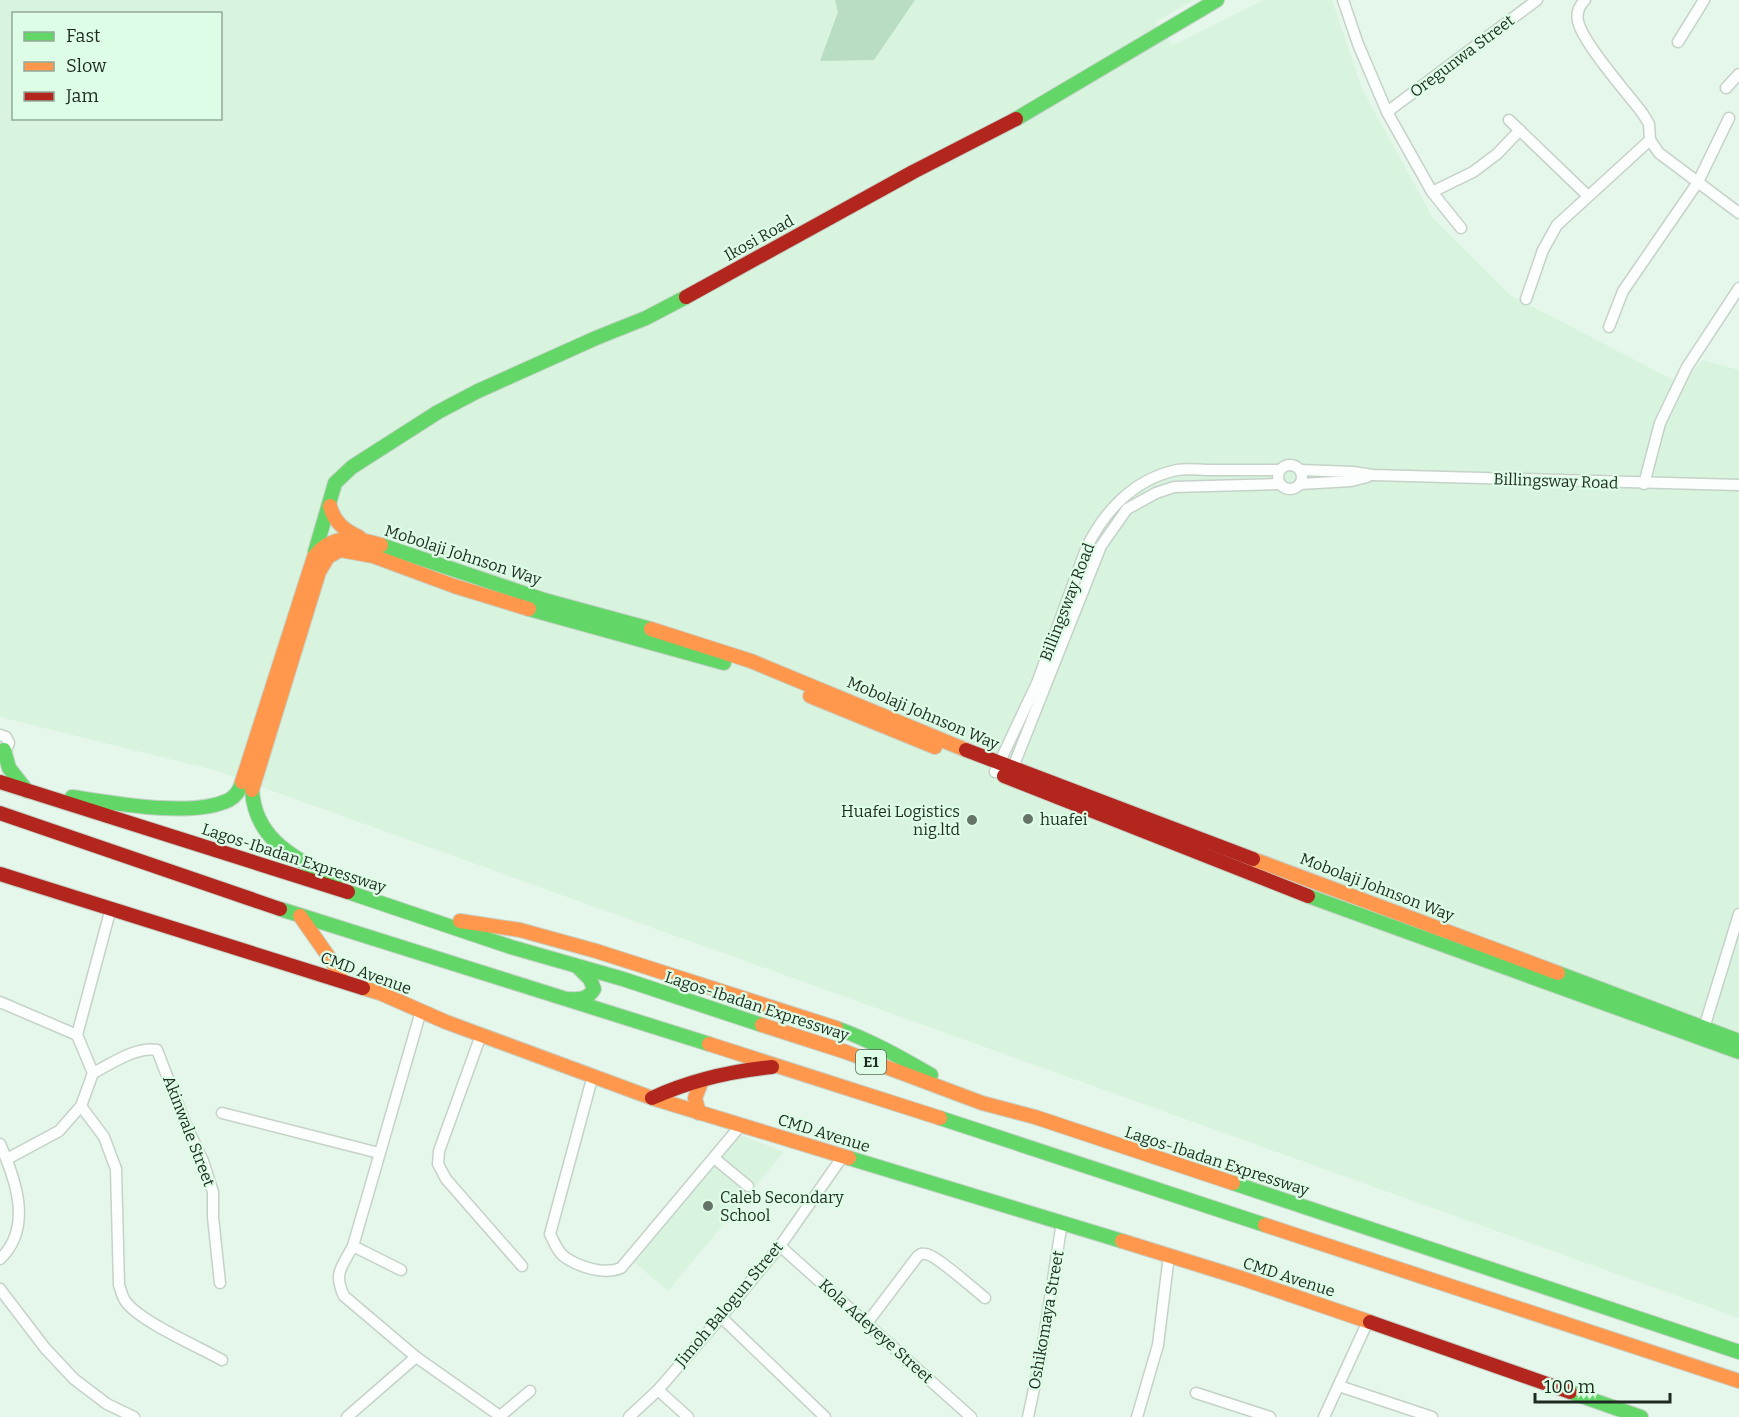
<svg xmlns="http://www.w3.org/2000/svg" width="1739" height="1417" viewBox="0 0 1739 1417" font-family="Bitter,serif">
	<rect width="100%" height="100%" fill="#e5f6ea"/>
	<g fill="#d8f4df" fill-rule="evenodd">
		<path d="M0,0h1194l-39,22 18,23 91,-45h68l30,89 71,129 77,77 171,89 22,-24 36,10v948l-1525,-548 -214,-53zM14,14h206v104h-206z"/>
		<polygon points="737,1134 784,1152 668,1291 633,1261"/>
	</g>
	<polygon fill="#b9ddc2" points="835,0 915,0 874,60 820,61 838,12"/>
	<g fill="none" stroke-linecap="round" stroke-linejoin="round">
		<defs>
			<g id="street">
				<polyline points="1343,0 1358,44 1387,112 1432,192 1461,228"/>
				<path d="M1585,0c-6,6 -9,12 -7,21 4,21 50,73 65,93l6,10 1,16 9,13 80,60"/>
				<polyline points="1678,42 1704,0"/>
				<polyline points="1726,88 1739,74"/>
				<polyline points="1387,112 1537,0"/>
				<polyline points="1509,120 1587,195"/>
				<polyline points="1432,192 1473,172 1497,154 1520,130"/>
				<polyline points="1526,299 1543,250 1557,225 1650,140"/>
				<polyline points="1609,327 1623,291 1698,182 1729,118"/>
				<circle cx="1290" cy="477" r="12"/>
				<polyline points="1300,470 1353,472 1373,475 1739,485"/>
				<polyline points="1300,484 1351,481 1367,477"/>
				<polyline points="1644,484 1660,423 1687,367 1739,288"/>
				<polyline points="0,735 6,737 9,743 6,749 0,751"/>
				<path d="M995,772l42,-89 49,-134c18,-38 48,-70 91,-79 10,-2 22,0 33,0 23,0 46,0 69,0"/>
				<polyline points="1010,775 1101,546 1127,509 1156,493 1174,487 1280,484"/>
				<polyline points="0,1002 77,1035"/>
				<path d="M421,1011l-68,235c-11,21 -20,27 -9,50l72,61 84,59"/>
				<polyline points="1704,1028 1739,914"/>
				<polyline points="77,1035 111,908"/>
				<polyline points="481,1035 439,1151 438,1164 446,1179 522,1266"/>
				<path d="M93,1073c18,-9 43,-27 64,-23l29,75 17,36 10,31v25l7,66"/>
				<path d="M593,1075l-43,159c4,8 8,19 16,24 14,9 38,17 55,10l120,-143"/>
				<path d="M81,1106l23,31 12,32 3,116c2,5 3,12 7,17 15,20 73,45 96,58"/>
				<polyline points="222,1113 379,1153"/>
				<path d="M0,1144c16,36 33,84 0,115"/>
				<polyline points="714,1158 748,1186"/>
				<polyline points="7,1159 59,1131 81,1106 93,1073 77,1035"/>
				<polyline points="353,1246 401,1270"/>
				<polyline points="780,1246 971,1417"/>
				<polyline points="0,1289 45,1348 74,1379 107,1404 134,1417"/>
				<polyline points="721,1317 825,1417"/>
				<path d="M867,1323l50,-66c4,-3 4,-4 9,-3 10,1 49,36 59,44"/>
				<polyline points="1339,1386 1432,1417"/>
				<polyline points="658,1390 688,1417"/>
				<polyline points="1196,1393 1270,1417"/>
				<polyline points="347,1417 416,1357"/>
				<polyline points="499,1417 530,1391"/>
				<polyline points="629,1417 658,1390 721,1317 780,1246 843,1156"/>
				<polyline points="1028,1417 1041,1356 1062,1222"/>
				<polyline points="1137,1417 1158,1345 1169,1255"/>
				<polyline points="1324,1417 1368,1321"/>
			</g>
			<g id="fast">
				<polyline points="1016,119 1217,0"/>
				<polyline points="381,545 544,600 651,629"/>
				<polyline points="315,552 335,483 352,467 438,412 478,391 596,338 646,318 686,297"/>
				<polyline points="529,609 724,663"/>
				<polyline points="4,750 9,768 27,791"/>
				<path d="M252,790c3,51 44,68 84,90"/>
				<path d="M72,797c41,6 120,21 157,3 7,-4 11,-10 13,-18"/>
				<polyline points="348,892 511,947 623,979 762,1025"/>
				<polyline points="1308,896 1739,1052"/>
				<polyline points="280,909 709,1044"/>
				<polyline points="1558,973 1739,1041"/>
				<path d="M569,999c11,1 19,0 25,-10l-4,-10 -11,-11"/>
				<path d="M836,1028c34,12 64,29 95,47"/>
				<polyline points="940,1118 1265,1225"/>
				<polyline points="849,1158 1122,1241"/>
				<polyline points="1233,1183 1739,1352"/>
				<polyline points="1570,1392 1641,1417"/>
			</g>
			<g id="slow">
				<path d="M330,506c4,16 14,24 29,31"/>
				<polyline points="651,629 751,661 966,750"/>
				<polyline points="810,696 935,747"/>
				<path d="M242,782l72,-225c17,-23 42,-20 67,-12"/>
				<polyline points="252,790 319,572 328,557 340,550 373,556 454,586 529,609"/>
				<polyline points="1253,859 1558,973"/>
				<polyline points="300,916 333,963 342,980"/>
				<polyline points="460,921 520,930 596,951 836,1028"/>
				<polyline points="363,988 380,993 446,1022 652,1098 849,1158"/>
				<polyline points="762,1025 846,1052 982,1103 1035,1117 1233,1183"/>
				<polyline points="709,1044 940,1118"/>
				<polyline points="699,1113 695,1098 701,1083"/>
				<polyline points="1265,1225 1739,1381"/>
				<polyline points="1122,1241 1241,1278 1370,1322"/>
			</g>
			<g id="jam">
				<polyline points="686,297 913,172 1016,119"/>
				<polyline points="966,750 1253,859"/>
				<polyline points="1004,776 1308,896"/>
				<polyline points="0,782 348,892"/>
				<polyline points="0,813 280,909"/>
				<polyline points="0,874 363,988"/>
				<path d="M652,1098c37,-17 80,-27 120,-31"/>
				<polyline points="1370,1322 1570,1392"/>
			</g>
		</defs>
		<use href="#street" stroke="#c5d2c8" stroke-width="13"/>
		<use href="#fast" stroke="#c5d2c8" stroke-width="16"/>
		<use href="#slow" stroke="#c5d2c8" stroke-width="16"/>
		<use href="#jam" stroke="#c5d2c8" stroke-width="16"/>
		<use href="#street" stroke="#fbfefc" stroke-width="10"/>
		<use href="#fast" stroke="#63d668" stroke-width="14"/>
		<use href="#slow" stroke="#ff974d" stroke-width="14"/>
		<use href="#jam" stroke="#b3261e" stroke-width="14"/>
	</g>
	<g fill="#647268" stroke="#defde6" stroke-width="2">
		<circle cx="1028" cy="819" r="6"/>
		<circle cx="972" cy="820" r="6"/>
		<circle cx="708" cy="1206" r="6"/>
	</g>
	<g text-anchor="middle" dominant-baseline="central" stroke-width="4.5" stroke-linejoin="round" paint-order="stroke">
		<rect fill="#defde6" stroke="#586a5d" stroke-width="1.5" x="856" y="1050" width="30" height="24" rx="4.5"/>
		<g font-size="15" font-weight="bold" fill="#1f2b22">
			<text x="871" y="1062">E1</text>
		</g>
		<g font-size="16" fill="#1f2b22" stroke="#defde6">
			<text transform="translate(1462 56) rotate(-37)">Oregunwa Street</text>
			<text transform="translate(759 238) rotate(-29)">Ikosi Road</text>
			<text transform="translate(1556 481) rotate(2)">Billingsway Road</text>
			<text transform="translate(463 555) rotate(18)">Mobolaji Johnson Way</text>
			<text transform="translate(1067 602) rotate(-69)">Billingsway Road</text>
			<text transform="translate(923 713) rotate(23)">Mobolaji Johnson Way</text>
			<text transform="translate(294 858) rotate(18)">Lagos-Ibadan Expressway</text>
			<text transform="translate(1377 887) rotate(21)">Mobolaji Johnson Way</text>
			<text transform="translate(366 973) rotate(20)">CMD Avenue</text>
			<text transform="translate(757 1006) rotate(18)">Lagos-Ibadan Expressway</text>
			<text transform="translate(189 1131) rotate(69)">Akinwale Street</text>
			<text transform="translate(824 1133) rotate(17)">CMD Avenue</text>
			<text transform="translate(1217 1161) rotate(18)">Lagos-Ibadan Expressway</text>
			<text transform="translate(1289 1277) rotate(18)">CMD Avenue</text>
			<text transform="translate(729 1304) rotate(-50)">Jimoh Balogun Street</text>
			<text transform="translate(1046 1320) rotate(-80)">Oshikomaya Street</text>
			<text transform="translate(876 1331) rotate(42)">Kola Adeyeye Street</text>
		</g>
		<g font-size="16" fill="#1f2b22" stroke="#defde6" text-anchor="start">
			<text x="960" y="811" text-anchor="end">Huafei Logistics<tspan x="960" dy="18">nig.ltd</tspan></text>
			<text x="1040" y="819">huafei</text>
			<text x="720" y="1197">Caleb Secondary<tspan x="720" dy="18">School</tspan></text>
		</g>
	</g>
	<rect x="12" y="12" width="210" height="108" fill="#defde6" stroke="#92a998" stroke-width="1.5"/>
	<rect x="24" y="32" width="30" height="9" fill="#63d668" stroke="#92a998" stroke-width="1.5"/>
	<text x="66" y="42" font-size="18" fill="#1f2b22">Fast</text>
	<rect x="24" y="62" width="30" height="9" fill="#ff974d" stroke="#92a998" stroke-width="1.5"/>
	<text x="66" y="72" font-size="18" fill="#1f2b22">Slow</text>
	<rect x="24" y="92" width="30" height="9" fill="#b3261e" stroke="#92a998" stroke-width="1.5"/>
	<text x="66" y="102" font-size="18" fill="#1f2b22">Jam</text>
	<path d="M1535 1393v9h135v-9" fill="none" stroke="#1f2b22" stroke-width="3"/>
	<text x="1544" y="1393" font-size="18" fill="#1f2b22" stroke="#defde6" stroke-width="4.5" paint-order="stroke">100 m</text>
</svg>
